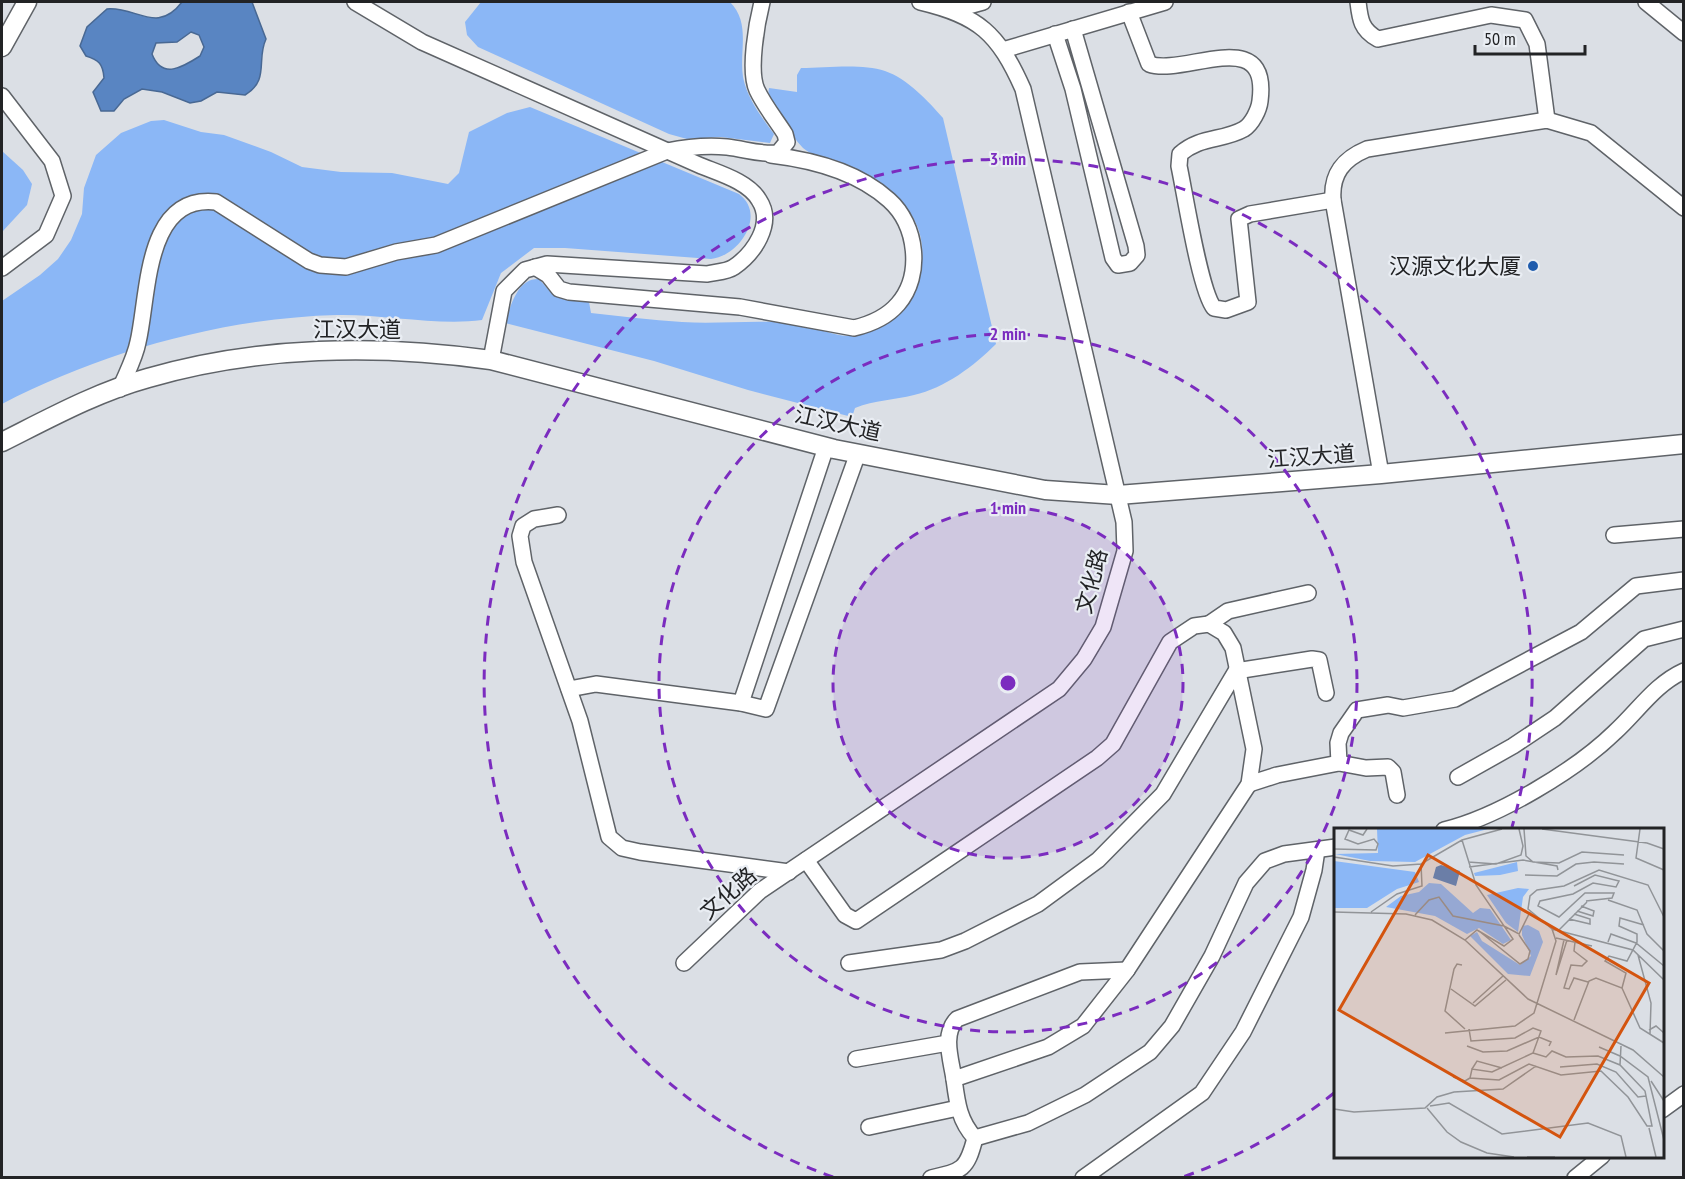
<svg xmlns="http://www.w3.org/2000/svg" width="1685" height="1179" viewBox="0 0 1685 1179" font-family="'PT Sans Narrow','Noto Sans SC',sans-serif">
	<rect width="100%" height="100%" fill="#dbdfe5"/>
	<g fill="#8bb7f6">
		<path d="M481,2h249c21,21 9,49 13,75 4,21 19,41 31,57l-4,9 -49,-6 -34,2 -18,-5 -191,-87 -11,-12 -2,-13z"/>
		<path d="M801,68c25,0 60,-5 84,3 23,8 43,30 58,47l53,226c-22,22 -51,44 -82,51 -20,5 -39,5 -59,13l-3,9 -104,-27 -94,-29 -149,-38c6,-17 12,-45 34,-44l15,17 35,6 2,11c30,3 60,7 91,9 30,2 60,-1 91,0 11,1 25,2 36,5 16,3 32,12 49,8 52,-9 83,-78 52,-122 -14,-21 -41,-39 -65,-48 -13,-6 -31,-7 -42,-17 -14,-14 -24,-37 -35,-53l1,-7 28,4v-17z"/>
		<path d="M530,107l209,87c28,21 0,62 -28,65l-146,-11h-31l-33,25 -19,47c-44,6 -99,-6 -145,-5 -114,3 -235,37 -335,89v-103l38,-26 18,-16 13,-19 11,-26 2,-26 12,-33 25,-22 30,-12 13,-1 37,12 23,3 47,17 31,15 39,5 51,1 56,11 11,-11 10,-41 38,-19z"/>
		<polygon points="2,151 23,170 32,184 27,205 2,232"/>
	</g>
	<path fill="#5985c2" stroke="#486893" stroke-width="1.5" fill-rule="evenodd" d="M182,2h70l14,37c-10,21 4,41 -21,56l-28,-3 -16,9 -11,2 -28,-11 -20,-3 -18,10 -10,12h-13l-8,-19 11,-14c-1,-14 -5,-18 -18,-22l-6,-10 7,-19 20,-18c29,-3 50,26 75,-7zM191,32l8,3 5,12 -4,9c-17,11 -38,24 -48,-2l4,-11 21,-1z"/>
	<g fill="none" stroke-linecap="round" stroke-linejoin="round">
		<defs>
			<g id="minor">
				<path d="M355,2l67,40 277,123c19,8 49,16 60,35 16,24 -6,54 -25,67 -7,5 -19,5 -27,7l-160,-10 -22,6 -21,21 -13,69"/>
				<path d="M1358,2c2,17 3,28 20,37l113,-24 34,5 12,24 10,76"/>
				<polyline points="1646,2 1684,33"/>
				<polyline points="954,10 983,2"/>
				<path d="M1129,12l20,52c35,13 121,-41 111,37 -1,9 -8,23 -16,28 -21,12 -44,7 -64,25l-1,12c6,28 21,125 35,142l12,2 22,-8 -9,-83 11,-5 83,-14"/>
				<polyline points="1055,34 1073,89 1113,258 1118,265 1130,263 1137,255 1136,246 1073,29"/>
				<polyline points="1003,50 1165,2"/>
				<polyline points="2,96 52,161 63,196 46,235 2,268"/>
				<path d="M535,267l13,8 11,14 10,3 171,15 114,21c17,-4 32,-10 44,-24 25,-29 19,-79 -9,-104 -32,-29 -76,-40 -118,-45"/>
				<path d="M120,389c6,-15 15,-31 18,-47 11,-46 6,-148 78,-140l93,59 11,4 26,2 50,-15 40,-7 231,-94c20,-4 39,-6 60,-4 18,2 34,8 51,6l9,-11 -2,-8c-9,-14 -21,-29 -28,-44 -9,-19 0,-68 5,-88"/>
				<path d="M1381,474l-48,-274c-2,-26 10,-41 34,-51l180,-29 44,13 93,75"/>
				<polyline points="558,515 534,519 523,526 520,536 524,562 580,721 609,837 622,848 640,852 789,872"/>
				<polyline points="1614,535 1684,529"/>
				<polyline points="1209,624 1228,611 1308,593"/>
				<polyline points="569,689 596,684 741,703 766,709 858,453"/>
				<polyline points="741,703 826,447"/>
				<polyline points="1339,763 1366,768 1388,767 1393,772 1397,795"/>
				<polyline points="1458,777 1513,746 1555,718 1644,639 1684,629"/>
				<polyline points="1249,784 1277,775 1339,763 1338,743 1341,733 1357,710 1388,705 1403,708 1455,699 1581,632 1636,586 1684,580"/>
				<path d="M1444,830c54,-13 132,-60 171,-98 23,-21 40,-48 69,-61"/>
				<path d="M806,860l39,55 11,6 241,-163 16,-14 57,-102 24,-16 15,-2 15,9 9,15 21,101 -5,35 -122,186 -44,56 -35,21 -94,32c3,23 5,42 21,59l53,-15 57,-28 65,-43 22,-26 40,-70 34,-73 19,-22 19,-7 52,-7"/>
				<path d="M684,963l76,-72 299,-202 25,-30 19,-32 22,-76 -1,-29 -101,-433c-25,-56 -44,-73 -103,-87"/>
				<polyline points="849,963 941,950 965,941 1038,904 1098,860 1163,794 1236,671 1312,659 1319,660 1326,693"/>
				<polyline points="856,1059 948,1043"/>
				<path d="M954,1079c-3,-20 -12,-45 3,-60l123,-47 47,-2"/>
				<polyline points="1662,1110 1684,1094"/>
				<polyline points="869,1127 958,1108"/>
				<path d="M931,1178c31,-7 36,-8 44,-40"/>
				<polyline points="1083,1178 1202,1093 1243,1032 1301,917 1314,870 1317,850"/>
				<polyline points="1575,1178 1602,1156"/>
			</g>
			<g id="major">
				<polyline points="2,47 27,2"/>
				<path d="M2,442c46,-23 95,-50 146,-64 110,-32 230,-34 343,-18l343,89 211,41 73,5 263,-21 303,-30"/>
			</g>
		</defs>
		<use href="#minor" stroke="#5f6368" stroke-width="18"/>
		<use href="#major" stroke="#5f6368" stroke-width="21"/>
		<use href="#minor" stroke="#fff" stroke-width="15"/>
		<use href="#major" stroke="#fff" stroke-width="18"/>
	</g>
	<circle cx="1008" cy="683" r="175" fill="#7b2cbf" fill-opacity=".12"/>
	<g fill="none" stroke="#7b2cbf" stroke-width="3" stroke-dasharray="10 8">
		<circle cx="1008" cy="683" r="175"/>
		<circle cx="1008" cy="683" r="349"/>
		<path d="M1334 1093A524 524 0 0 1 1183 1177M833 1177A524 524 0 1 1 1512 827"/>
	</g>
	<circle fill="#1f5cad" stroke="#e9edf3" stroke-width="2" cx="1533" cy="266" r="6"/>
	<g text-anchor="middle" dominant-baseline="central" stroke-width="4.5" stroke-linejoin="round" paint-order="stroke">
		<g font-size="22" fill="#222325" stroke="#e9edf3" text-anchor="end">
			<text x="1521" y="266">汉源文化大厦</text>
		</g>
		<g font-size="22" fill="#222325" stroke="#e9edf3">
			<text x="357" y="329">江汉大道</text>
			<text transform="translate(838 423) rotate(13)">江汉大道</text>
			<text transform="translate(1311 456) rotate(-4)">江汉大道</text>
			<text transform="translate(1091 581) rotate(-75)">文化路</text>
			<text transform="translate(728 893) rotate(-41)">文化路</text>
		</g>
	</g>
	<g transform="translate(1334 828)">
		<rect width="330" height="330" fill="#dbdfe5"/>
		<path d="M43,1h111l-23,6 -50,27 -45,-1 -35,-7 43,-1zM0,33l81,11 4,10 -22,7 -30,19h-33zM183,34l1,9 -18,4 -25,1 -1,-3zM95,55l12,1 32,29 7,-5 10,1 21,31 -8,4 -24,-16 -12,6 -32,-18 -49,-9 15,-11 18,-4zM184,60l11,1 -6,8 -5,35 -12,-9 -19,-28zM194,97l11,6 4,11 -13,34 -22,-2 -38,-38 7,-4 5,9 38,24 11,-9 -9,-21v-9z" fill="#8bb7f6"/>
		<path d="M107,37l19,6 -4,15 -23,-8 3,-11z" fill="#5985c2"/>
		<path fill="none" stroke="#919498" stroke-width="1.5" d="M190,1l2,27 7,6 26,1 23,-11 42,3M208,1l105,14 17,6M306,1l-4,29 28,12M128,12l14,45 37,54 -9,7 -27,-16 -12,10M0,21l42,1 2,-6 -4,-5 -16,5 -13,-5 4,-9 14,5 4,-6M0,29l59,9 28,-2 41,-24 40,-11M134,34l28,2 25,-9 2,-9 -4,-17M135,39l54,-7 34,6 1,4M191,47l32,1 19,-12 18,-2 30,2M240,58l21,-11 24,6 -3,6 -23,-4 -20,11 -33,7 -2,5 21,11 26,-24h29l-2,5 -26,3M274,72l29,10 10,24 17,17M243,83l16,5 1,-5 -13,-5M0,84l72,2 26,6 33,20 63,59 105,51 31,27M37,84l26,-18 25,-8 -1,-22M81,87l14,-15 10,-3 14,19 51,10 15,8 11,-22M235,91l21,5v-5l-16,-5M218,101l81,21 31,30M225,102l28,-28M145,103l41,33 8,-5 2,-8 -11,-16M222,110l36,8M230,112l-8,35 11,-35M241,114l-1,9 13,10 -5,5 -11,-1 -7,23 5,1 5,-11 14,4M274,114l3,-8 25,9 28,23M304,127l13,48 -1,31M128,137l-5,-1 -3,5 -9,42 20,18M288,160l4,-15 -21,-12 4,-5 18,5 10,-19v-8l-18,-8 1,-8 24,7M117,161l24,17 31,-26M139,175l30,-27M240,192l15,-39 7,-3 26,10 18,40 24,15M135,201l2,12 44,-3 18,-10 8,3 -8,22 -41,19 -20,-3 -2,9 29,2 30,-16 32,11 40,-4 27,26 19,29h5l-7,-35 -25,-26 -22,-9 -32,1 -14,-6 -6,6 -13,-4M315,202l7,-4 8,7M111,205l70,-7 19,-13 22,-72 -4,-12 -24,-20 2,-13 7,-6 27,-4 35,-16 49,15 16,32M133,218l16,6 24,-1 32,-14 12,5 -2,4M265,219l21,9 28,21 16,63M286,237l1,-19M226,239l37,-3 19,8 22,25 8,-1M138,241l5,-8 25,7M119,249l12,4 5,-3M317,253l13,20M96,278l19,-3 53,31 86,-11 33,13 5,21M93,280l20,24 14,10 26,11 27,4M0,281l20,3 71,-4 12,-11 17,-5 49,-3 33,-23M315,300l7,29M193,329h28"/>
		<path fill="#d4540e" fill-opacity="0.15" stroke="#d4540e" stroke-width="3" d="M94,27l221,128 -89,154 -221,-127z"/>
		<rect width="330" height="330" fill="none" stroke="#222325" stroke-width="3"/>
	</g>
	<circle cx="1008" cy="683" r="9" fill="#7b2cbf" stroke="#e9edf3" stroke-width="3"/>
	<g font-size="18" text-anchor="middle" font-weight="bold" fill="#7b2cbf" stroke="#e9edf3" stroke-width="4.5" stroke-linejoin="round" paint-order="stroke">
		<text x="1008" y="165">3 min</text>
		<text x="1008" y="340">2 min</text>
		<text x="1008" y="514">1 min</text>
	</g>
	<rect width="1685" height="1179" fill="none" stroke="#222325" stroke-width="6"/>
	<path d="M1475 45v9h110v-9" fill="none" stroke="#222325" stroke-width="3"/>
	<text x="1484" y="45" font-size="18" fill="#222325" stroke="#e9edf3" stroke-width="4.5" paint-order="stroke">50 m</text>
</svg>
